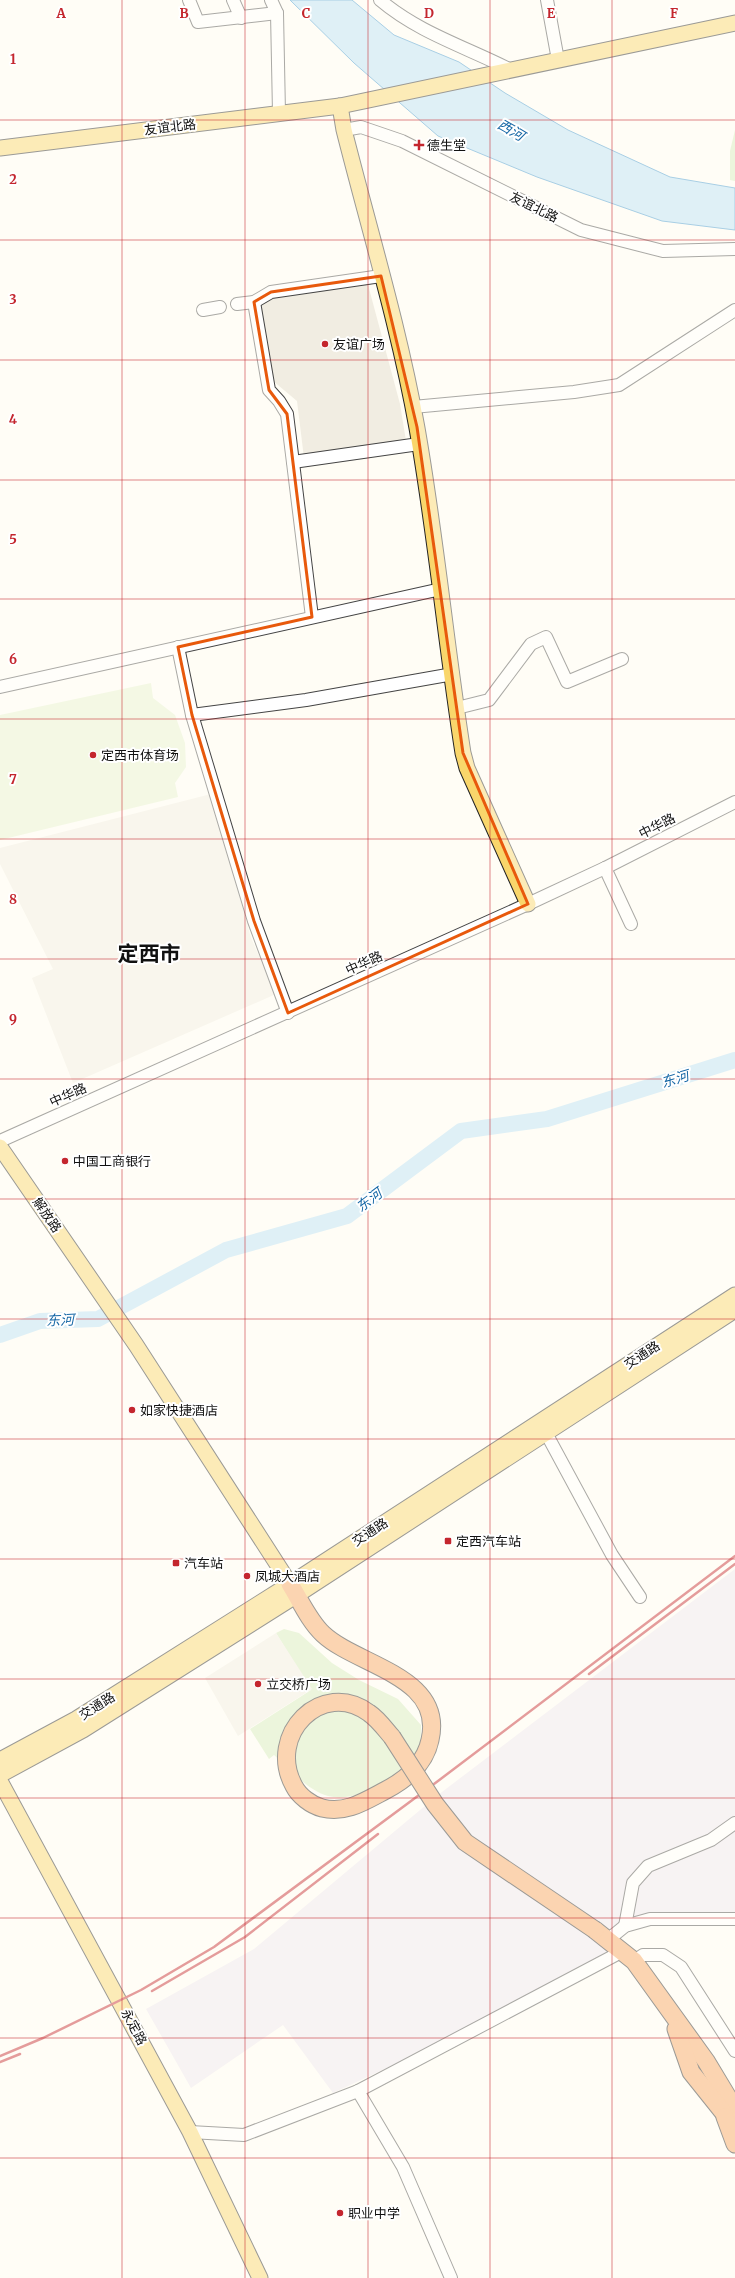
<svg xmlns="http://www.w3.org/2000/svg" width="735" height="2278" viewBox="0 0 735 2278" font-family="Merriweather,'Noto Sans SC',serif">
	<rect width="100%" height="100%" fill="#fffdf5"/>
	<polygon fill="#eee6ef" points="735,1569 735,1922 627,1927 600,1959 391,2066 333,2093 283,2025 191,2088 146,2009 254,1949 438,1795"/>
	<g fill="#d5ebbd">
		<polygon points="735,130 735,181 730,180 730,151"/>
		<path d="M284,1629l15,4 33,30 27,17 39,19 23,26c0,8 0,20 -4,27 -2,4 -7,8 -10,11 -19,19 -51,40 -79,33 -20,-5 -39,-28 -54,-41l-5,4 -19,-30 61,-39 -35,-57z"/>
	</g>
	<polygon fill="#e6f2cf" points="151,683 153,698 175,715 185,743 186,767 175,783 178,797 0,840 0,715"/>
	<g fill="#f1ede2">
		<polygon points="367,281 400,404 406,441 304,458 297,401 272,380 258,308 262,298"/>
		<polygon points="211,794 251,938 276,994 73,1083 32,978 53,969 0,864 0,848"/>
		<polygon points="276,1633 312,1689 238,1736 205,1678"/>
	</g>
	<polygon fill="#b9e0f7" stroke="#3f96cf" points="290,0 352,0 394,35 459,62 505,93 568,130 670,177 735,188 735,230 662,221 537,177 438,136 354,63"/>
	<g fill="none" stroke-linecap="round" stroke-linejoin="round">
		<polyline stroke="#b9e0f7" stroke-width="16" points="0,1335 40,1321 98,1319 226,1250 347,1216 461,1131 547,1119 735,1060"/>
		<defs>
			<g id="minor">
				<polyline points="189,0 198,22 277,13"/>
				<polyline points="233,0 241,18"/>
				<polyline points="271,0 277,13 279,113"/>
				<path d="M380,0c39,33 86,47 131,70"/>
				<polyline points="547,0 558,60"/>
				<polyline points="344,130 361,127 402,141 581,230 663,251 735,249"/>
				<polyline points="254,302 269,390 279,401 287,414 312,617"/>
				<polyline points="237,304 254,302 271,292 381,276"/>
				<polyline points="203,310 220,307"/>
				<polyline points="413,407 574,392 619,385 735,310"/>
				<polyline points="293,462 419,444"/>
				<polyline points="178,647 192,715 254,921 288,1013"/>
				<polyline points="0,687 441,589"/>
				<polyline points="457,708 489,700 531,644 546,637 567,682 622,659"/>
				<polyline points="192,715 306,700 453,674"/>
				<polyline points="605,868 631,924"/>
				<polyline points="0,1141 528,904 605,868 735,802"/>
				<polyline points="546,1433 612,1555 640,1597"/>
				<polyline points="625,1926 633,1883 648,1866 711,1840 735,1823"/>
				<polyline points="609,1939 625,1926 650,1919 735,1919"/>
				<polyline points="634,1961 643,1955 663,1955 681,1967 735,2051"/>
				<polyline points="358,2091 403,2167 451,2278"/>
				<polyline points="190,2132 244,2135 358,2091 623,1951"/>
			</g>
			<g id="major">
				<path d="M340,106l4,24c25,99 55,197 73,298 19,108 29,217 46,325l4,15 61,136"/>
				<polyline points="0,148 340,106 735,23"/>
				<polyline points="0,1147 136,1345 290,1584"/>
				<polyline points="0,1760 76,1719 290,1584 735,1295"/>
				<polyline points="0,1775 83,1730 297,1595 735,1310"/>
				<polyline points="0,1781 190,2132 260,2278"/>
			</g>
			<g id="highway">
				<path d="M290,1584c10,16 19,37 33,50 34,32 122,42 107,106 -5,24 -23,39 -44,50 -21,11 -40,24 -64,18 -11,-3 -23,-12 -28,-22 -28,-51 28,-108 75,-73 9,6 16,16 23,24"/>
				<polyline points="595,1930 634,1961 706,2061 735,2109"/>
				<polyline points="676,2029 691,2072 735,2127"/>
				<polyline points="725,2117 735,2144"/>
			</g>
		</defs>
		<use href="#minor" stroke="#444" stroke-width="14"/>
		<use href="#major" stroke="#222" stroke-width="17"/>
		<use href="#highway" stroke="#222" stroke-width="19"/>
		<use href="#minor" stroke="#fff" stroke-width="12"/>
		<use href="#major" stroke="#f9d66b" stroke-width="15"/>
		<use href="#highway" stroke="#f5a25d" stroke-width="17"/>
		<g stroke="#c4262e" stroke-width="2.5">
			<polyline points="589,1674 735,1564"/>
			<polyline points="152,1991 245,1937 378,1834"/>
			<polyline points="0,2056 43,2038 141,1990 214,1947 438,1781 735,1556"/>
			<polyline points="0,2062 20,2054"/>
		</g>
		<defs>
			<polyline id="highway-bridge" points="392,1737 435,1804 465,1842 595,1930"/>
		</defs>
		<use href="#highway-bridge" stroke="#222" stroke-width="19" stroke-linecap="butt"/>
		<use href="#highway-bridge" stroke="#f5a25d" stroke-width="17"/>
	</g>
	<path d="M0 0H735V2278H0ZM381,276l36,151 46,326 65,151 -240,109 -34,-92 -62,-206 -14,-68 134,-30 -25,-203 -18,-24 -15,-88 17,-10z" fill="#fffdf5" fill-opacity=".55" fill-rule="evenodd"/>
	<path fill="none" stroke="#e8590c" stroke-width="3" stroke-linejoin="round" d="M381,276l36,151 46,326 65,151 -240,109 -34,-92 -62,-206 -14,-68 134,-30 -25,-203 -18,-24 -15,-88 17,-10z"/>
	<path fill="none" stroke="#c4262e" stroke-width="1" stroke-opacity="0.55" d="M122,0v2278M245,0v2278M368,0v2278M490,0v2278M612,0v2278M0,120h735M0,240h735M0,360h735M0,480h735M0,599h735M0,719h735M0,839h735M0,959h735M0,1079h735M0,1199h735M0,1319h735M0,1439h735M0,1559h735M0,1679h735M0,1798h735M0,1918h735M0,2038h735M0,2158h735"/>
	<g fill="#c4262e" stroke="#fff" stroke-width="1.5">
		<path d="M417 139h4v4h4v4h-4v4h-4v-4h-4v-4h4z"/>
		<circle cx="325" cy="344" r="4"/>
		<circle cx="93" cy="755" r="4"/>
		<circle cx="65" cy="1161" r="4"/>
		<circle cx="132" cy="1410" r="4"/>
		<rect x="444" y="1537" width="8" height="8" rx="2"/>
		<rect x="172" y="1559" width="8" height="8" rx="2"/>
		<circle cx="247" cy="1576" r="4"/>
		<circle cx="258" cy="1684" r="4"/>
		<circle cx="340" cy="2213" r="4"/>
	</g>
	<g text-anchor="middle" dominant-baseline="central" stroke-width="4" stroke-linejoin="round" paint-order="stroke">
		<g font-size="13" fill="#111" stroke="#fff">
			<text transform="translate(170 127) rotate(-7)">友谊北路</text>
			<text transform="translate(534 207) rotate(26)">友谊北路</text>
			<text transform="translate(657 826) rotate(-27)">中华路</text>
			<text transform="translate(364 963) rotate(-24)">中华路</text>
			<text transform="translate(68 1095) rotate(-24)">中华路</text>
			<text transform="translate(47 1215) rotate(55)">解放路</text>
			<text transform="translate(642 1355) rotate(-33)">交通路</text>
			<text transform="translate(370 1532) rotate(-33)">交通路</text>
			<text transform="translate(97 1706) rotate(-32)">交通路</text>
			<text transform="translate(134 2027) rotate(62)">永定路</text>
		</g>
		<g font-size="13" fill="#111" stroke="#fff" text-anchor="start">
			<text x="427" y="145">德生堂</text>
			<text x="333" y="344">友谊广场</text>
			<text x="101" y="755">定西市体育场</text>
			<text x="73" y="1161">中国工商银行</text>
			<text x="140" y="1410">如家快捷酒店</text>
			<text x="456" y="1541">定西汽车站</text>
			<text x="184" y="1563">汽车站</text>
			<text x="255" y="1576">凤城大酒店</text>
			<text x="266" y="1684">立交桥广场</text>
			<text x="348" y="2213">职业中学</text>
		</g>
		<g font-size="14" font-style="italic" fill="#1768a6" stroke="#fff">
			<text transform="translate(511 130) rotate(30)">西河</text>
			<text transform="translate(675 1079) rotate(-17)">东河</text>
			<text transform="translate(369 1200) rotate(-37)">东河</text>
			<text transform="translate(60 1320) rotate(-2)">东河</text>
		</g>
		<g font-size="21" font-weight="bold" fill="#111" stroke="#fff">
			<text x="149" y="953">定西市</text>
		</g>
	</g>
	<g font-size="13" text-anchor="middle" font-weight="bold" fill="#c4262e" stroke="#fff" stroke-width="4" stroke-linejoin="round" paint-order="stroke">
		<text x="61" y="18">A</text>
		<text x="184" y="18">B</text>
		<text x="306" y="18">C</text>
		<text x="429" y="18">D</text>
		<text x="551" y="18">E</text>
		<text x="674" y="18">F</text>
		<text x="13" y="64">1</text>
		<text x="13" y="184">2</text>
		<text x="13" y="304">3</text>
		<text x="13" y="424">4</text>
		<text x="13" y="544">5</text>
		<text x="13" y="664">6</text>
		<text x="13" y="784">7</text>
		<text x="13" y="904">8</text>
		<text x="13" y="1024">9</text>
	</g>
</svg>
